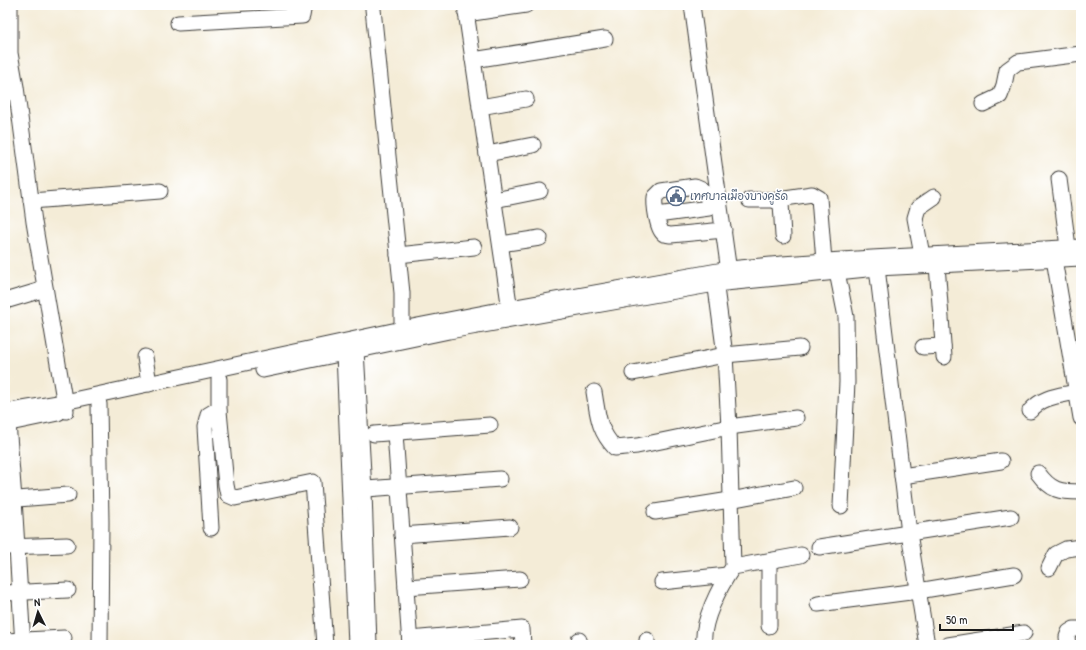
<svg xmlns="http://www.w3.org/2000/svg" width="1086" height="650" viewBox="0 0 1086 650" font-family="'Patrick Hand','Playpen Sans Thai',sans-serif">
	<rect width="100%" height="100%" fill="#fff"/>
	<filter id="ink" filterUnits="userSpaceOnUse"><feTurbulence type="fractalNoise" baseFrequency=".025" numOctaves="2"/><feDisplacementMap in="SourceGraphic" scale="8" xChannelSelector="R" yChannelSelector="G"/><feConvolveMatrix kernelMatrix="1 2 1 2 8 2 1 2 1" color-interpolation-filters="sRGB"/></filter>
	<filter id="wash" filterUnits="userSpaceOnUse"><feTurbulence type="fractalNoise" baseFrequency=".012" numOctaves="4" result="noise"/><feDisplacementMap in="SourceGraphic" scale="16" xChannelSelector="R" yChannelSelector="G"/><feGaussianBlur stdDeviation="0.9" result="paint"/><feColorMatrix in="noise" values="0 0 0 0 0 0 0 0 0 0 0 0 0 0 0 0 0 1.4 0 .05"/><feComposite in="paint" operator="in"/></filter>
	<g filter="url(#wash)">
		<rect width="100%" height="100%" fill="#f4ecd7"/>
	</g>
	<g filter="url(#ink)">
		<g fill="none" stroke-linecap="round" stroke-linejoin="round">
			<defs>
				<g id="minor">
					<polyline points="10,5 10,53 16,87 34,222 66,411"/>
					<polyline points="465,5 511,317"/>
					<polyline points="692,5 730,279"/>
					<polyline points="373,9 402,293 402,329"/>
					<polyline points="466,14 526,5"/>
					<polyline points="178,23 302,16 304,5"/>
					<polyline points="473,60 605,39"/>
					<polyline points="983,104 1000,96 1004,85 1007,70 1018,62 1081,54"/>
					<polyline points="480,107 526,99"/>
					<polyline points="487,154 533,145"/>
					<polyline points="1059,179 1068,247"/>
					<polyline points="494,200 540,191"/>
					<polyline points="749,200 773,200 781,203"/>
					<polyline points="31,201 160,191"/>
					<path d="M657,215l52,-7 -2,-14 -5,-5 -7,-3 -34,5 -6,6c-1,7 2,33 9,37 1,0 6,1 7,1l53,-5"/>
					<polyline points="783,236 781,203 785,198 812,194 819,198 824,261"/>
					<polyline points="501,244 540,238"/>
					<polyline points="398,255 474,247"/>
					<polyline points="922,255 915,218 918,208 934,197"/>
					<polyline points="1054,259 1081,418"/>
					<polyline points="937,265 944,357"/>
					<polyline points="877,268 909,533 927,645"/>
					<polyline points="837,272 846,317 847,382 841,506"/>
					<polyline points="5,301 45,289"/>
					<polyline points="923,347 943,346"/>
					<polyline points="356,350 364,491 369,645"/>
					<polyline points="344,353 356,645"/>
					<polyline points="145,357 149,384"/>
					<polyline points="263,370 449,331 715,284 877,268 1081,258"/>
					<polyline points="633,373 725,355 800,348"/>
					<polyline points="219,379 219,411 226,485 228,495 235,498 313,482 325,645"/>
					<path d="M594,392c4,23 4,38 21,56l22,-2 92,-19 67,-9"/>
					<polyline points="99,404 101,522 100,645"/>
					<path d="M1030,411c13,-15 29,-15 47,-19"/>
					<polyline points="5,412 64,402 402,329 510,308 729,269 782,264 872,258 1081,247"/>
					<polyline points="8,423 14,499 23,645"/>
					<polyline points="5,424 58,413"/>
					<polyline points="395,433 410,645"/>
					<polyline points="374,434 490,425"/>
					<path d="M1038,473c13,18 22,19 43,19"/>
					<polyline points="902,476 1001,461"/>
					<polyline points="353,490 500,479"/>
					<polyline points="5,500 68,495"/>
					<polyline points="655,512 730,500 794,488"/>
					<polyline points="211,528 205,427 208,415 213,412 219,411"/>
					<polyline points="402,535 510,527"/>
					<polyline points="5,547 67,545"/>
					<polyline points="819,547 1011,517"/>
					<polyline points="733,567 801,555"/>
					<polyline points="1049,568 1056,554 1066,549 1081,547"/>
					<polyline points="662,582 727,575"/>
					<polyline points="406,587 520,579"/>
					<polyline points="5,593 68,590"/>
					<polyline points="818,604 918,591 1014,575"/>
					<polyline points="769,626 769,561"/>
					<polyline points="410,639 522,629 523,645"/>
					<polyline points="579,640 580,645"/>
					<polyline points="647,640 647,645"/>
					<polyline points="5,641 64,638"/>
					<path d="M704,645c-3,-23 16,-59 29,-78l-4,-140 -4,-72 -11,-82"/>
					<polyline points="948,645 1024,633"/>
					<polyline points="1068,645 1067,637 1069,632 1074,629 1081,629"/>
				</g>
			</defs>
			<use href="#minor" stroke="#3c3b38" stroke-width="17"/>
			<use href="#minor" stroke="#fff" stroke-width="15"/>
		</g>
	</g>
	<defs>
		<symbol id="civic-ring" viewBox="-11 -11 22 22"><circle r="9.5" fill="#fff" stroke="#5c6f8a" stroke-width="1.5"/><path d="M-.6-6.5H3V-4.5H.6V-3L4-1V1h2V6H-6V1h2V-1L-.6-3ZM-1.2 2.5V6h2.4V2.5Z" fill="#5c6f8a"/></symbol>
	</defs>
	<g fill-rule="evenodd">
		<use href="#civic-ring" x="665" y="185" width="22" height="22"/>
	</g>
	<g text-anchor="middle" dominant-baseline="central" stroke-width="3" stroke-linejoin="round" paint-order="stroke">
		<g font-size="11" fill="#4e5e75" stroke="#fff" text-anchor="start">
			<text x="690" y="196">เทศบาลเมืองบางคูรัด</text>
		</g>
	</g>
	<rect width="1086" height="650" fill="none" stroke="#fff" stroke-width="20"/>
	<g transform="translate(38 612) rotate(355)" stroke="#ffffff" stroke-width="3" paint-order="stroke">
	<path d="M0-3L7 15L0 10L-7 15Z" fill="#1c1c1c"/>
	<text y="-6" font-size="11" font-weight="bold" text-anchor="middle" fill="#1c1c1c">N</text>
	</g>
	<path d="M940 624v6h73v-6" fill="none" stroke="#1c1c1c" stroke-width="2"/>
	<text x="946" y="624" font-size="12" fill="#1c1c1c" stroke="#ffffff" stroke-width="3" paint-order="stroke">50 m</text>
</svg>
